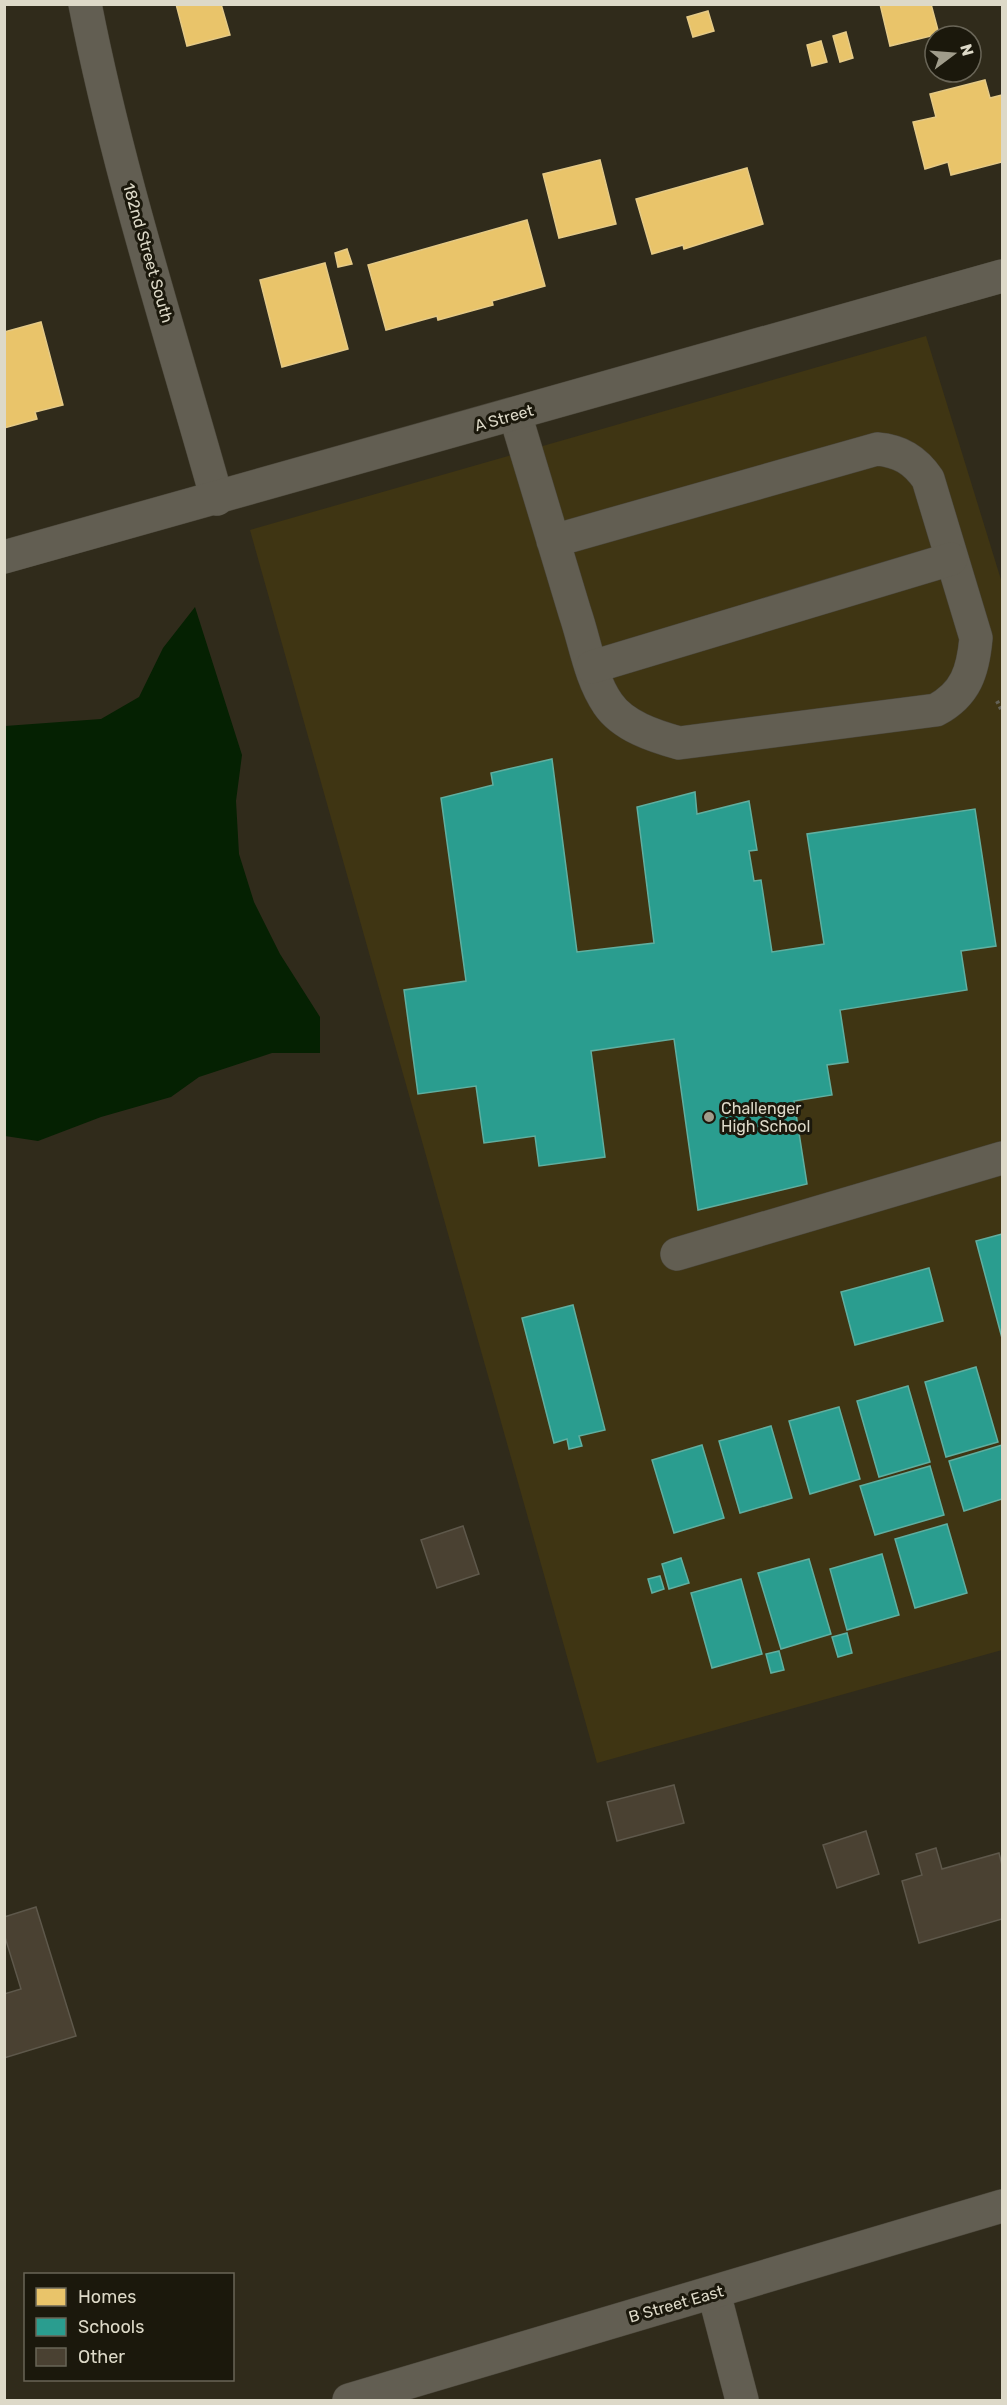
<svg xmlns="http://www.w3.org/2000/svg" width="1007" height="2405" viewBox="0 0 1007 2405" font-family="Rubik,sans-serif">
	<rect width="100%" height="100%" fill="#302b1b"/>
	<polygon fill="#3f3513" points="926,336 1002,583 1002,1650 597,1763 250,530"/>
	<polygon fill="#052102" points="195,607 242,755 236,801 239,854 254,902 280,954 320,1017 320,1053 272,1053 199,1077 171,1097 101,1117 38,1141 5,1136 5,726 101,719 139,697 163,648"/>
	<g fill="#e9c46a" stroke="#e5ca86" stroke-width="1.5">
		<polygon points="176,4 221,4 230,35 187,46"/>
		<polygon points="880,4 931,4 939,34 890,46"/>
		<polygon points="708,11 714,31 693,37 687,17"/>
		<polygon points="846,32 853,58 840,62 833,36"/>
		<polygon points="821,41 827,62 812,66 807,45"/>
		<polygon points="985,80 990,98 1002,95 1002,162 951,175 948,162 925,169 913,122 936,117 930,94"/>
		<polygon points="600,160 616,224 559,238 543,174"/>
		<polygon points="747,168 763,224 684,249 683,245 652,254 636,199"/>
		<polygon points="527,220 545,286 492,301 493,305 438,320 437,316 386,330 368,265"/>
		<polygon points="347,249 352,264 338,267 335,253"/>
		<polygon points="325,263 348,349 282,367 260,280"/>
		<polygon points="41,322 63,405 35,412 37,419 4,428 4,332"/>
	</g>
	<g fill="#2a9d8f" stroke="#60afa0" stroke-width="1.5">
		<polygon points="552,759 577,952 654,943 637,807 695,792 697,814 749,801 757,850 749,851 754,881 761,880 772,952 824,944 807,834 975,809 996,946 961,951 967,990 840,1010 848,1062 827,1065 832,1095 794,1101 807,1184 698,1210 674,1039 591,1051 605,1157 539,1166 535,1136 484,1143 476,1086 418,1094 404,990 466,981 441,798 493,785 491,773"/>
		<polygon points="1002,1234 1002,1338 976,1241"/>
		<polygon points="929,1268 943,1321 855,1345 841,1292"/>
		<polygon points="573,1305 605,1430 579,1436 582,1446 569,1449 567,1439 554,1443 522,1318"/>
		<polygon points="976,1367 998,1442 946,1457 925,1382"/>
		<polygon points="908,1386 930,1462 879,1477 857,1401"/>
		<polygon points="839,1407 860,1479 810,1494 789,1421"/>
		<polygon points="771,1426 792,1498 740,1513 719,1441"/>
		<polygon points="702,1445 724,1518 674,1533 652,1460"/>
		<polygon points="1002,1445 1002,1499 964,1511 949,1461"/>
		<polygon points="930,1466 944,1515 875,1535 860,1486"/>
		<polygon points="947,1524 967,1593 915,1608 895,1539"/>
		<polygon points="882,1554 899,1615 847,1630 830,1569"/>
		<polygon points="681,1558 689,1583 669,1589 662,1564"/>
		<polygon points="809,1559 831,1634 781,1649 758,1573"/>
		<polygon points="660,1576 664,1589 652,1593 648,1579"/>
		<polygon points="741,1579 762,1654 712,1668 691,1593"/>
		<polygon points="847,1633 852,1653 838,1657 832,1637"/>
		<polygon points="779,1651 784,1670 771,1673 766,1654"/>
	</g>
	<g fill="#4a4132" stroke="#5e584b" stroke-width="1.5">
		<polygon points="463,1526 479,1574 437,1588 421,1540"/>
		<polygon points="674,1785 684,1823 617,1841 607,1802"/>
		<polygon points="866,1831 879,1874 837,1888 823,1845"/>
		<polygon points="936,1848 942,1869 999,1853 1002,1865 1002,1919 919,1943 902,1881 922,1875 916,1854"/>
		<polygon points="36,1907 76,2036 4,2058 4,1994 21,1989 4,1934 4,1917"/>
	</g>
	<g fill="none" stroke-linecap="round" stroke-linejoin="round">
		<defs>
			<g id="minor">
				<path d="M85,4c33,168 86,331 132,495"/>
				<path d="M515,414c20,67 40,133 60,199 10,29 15,65 33,91 15,22 46,32 71,39l257,-33c30,-16 37,-39 40,-72l-48,-159c-13,-19 -28,-28 -51,-30l-324,92"/>
				<polyline points="4,557 1002,276"/>
				<polyline points="592,667 951,559"/>
				<polyline points="677,1254 1002,1158"/>
				<polyline points="714,2293 742,2400"/>
				<polyline points="349,2400 1002,2206"/>
			</g>
		</defs>
		<use href="#minor" stroke="#4a463a" stroke-width="34"/>
		<polyline stroke="#636156" stroke-width="4" stroke-dasharray="3 3" stroke-linecap="butt" points="997,701 1002,711"/>
		<use href="#minor" stroke="#625e52" stroke-width="33"/>
	</g>
	<circle fill="#a09c8b" stroke="#1b180c" stroke-width="2" cx="709" cy="1117" r="6"/>
	<g text-anchor="middle" dominant-baseline="central" stroke-width="6" stroke-linejoin="round" paint-order="stroke">
		<g font-size="16" fill="#ddd9c8" stroke="#1b180c">
			<text transform="translate(148 253) rotate(74)">182nd Street South</text>
			<text transform="translate(504 418) rotate(-16)">A Street</text>
			<text transform="translate(676 2304) rotate(-16)">B Street East</text>
		</g>
		<g font-size="16" fill="#ddd9c8" stroke="#1b180c" text-anchor="start">
			<text x="721" y="1108">Challenger<tspan x="721" dy="18">High School</tspan></text>
		</g>
	</g>
	<rect width="1007" height="2405" fill="none" stroke="#ddd9c8" stroke-width="12"/>
	<rect x="24" y="2273" width="210" height="108" fill="#1b180c" stroke="#696557" stroke-width="1.5"/>
	<rect x="36" y="2288" width="30" height="18" fill="#e9c46a" stroke="#696557" stroke-width="1.5"/>
	<text x="78" y="2303" font-size="18" fill="#ddd9c8">Homes</text>
	<rect x="36" y="2318" width="30" height="18" fill="#2a9d8f" stroke="#696557" stroke-width="1.5"/>
	<text x="78" y="2333" font-size="18" fill="#ddd9c8">Schools</text>
	<rect x="36" y="2348" width="30" height="18" fill="#4a4132" stroke="#696557" stroke-width="1.5"/>
	<text x="78" y="2363" font-size="18" fill="#ddd9c8">Other</text>
	<g transform="translate(953 54) rotate(74)"><circle r="28" fill="#1b180c" stroke="#696557" stroke-width="1.5"/>
	<path d="M0-4.5L10 22L0 15L-10 22Z" fill="#a09c8b"/>
	<text y="-9" font-size="16" font-weight="bold" text-anchor="middle" fill="#ddd9c8">N</text>
	</g>
</svg>
